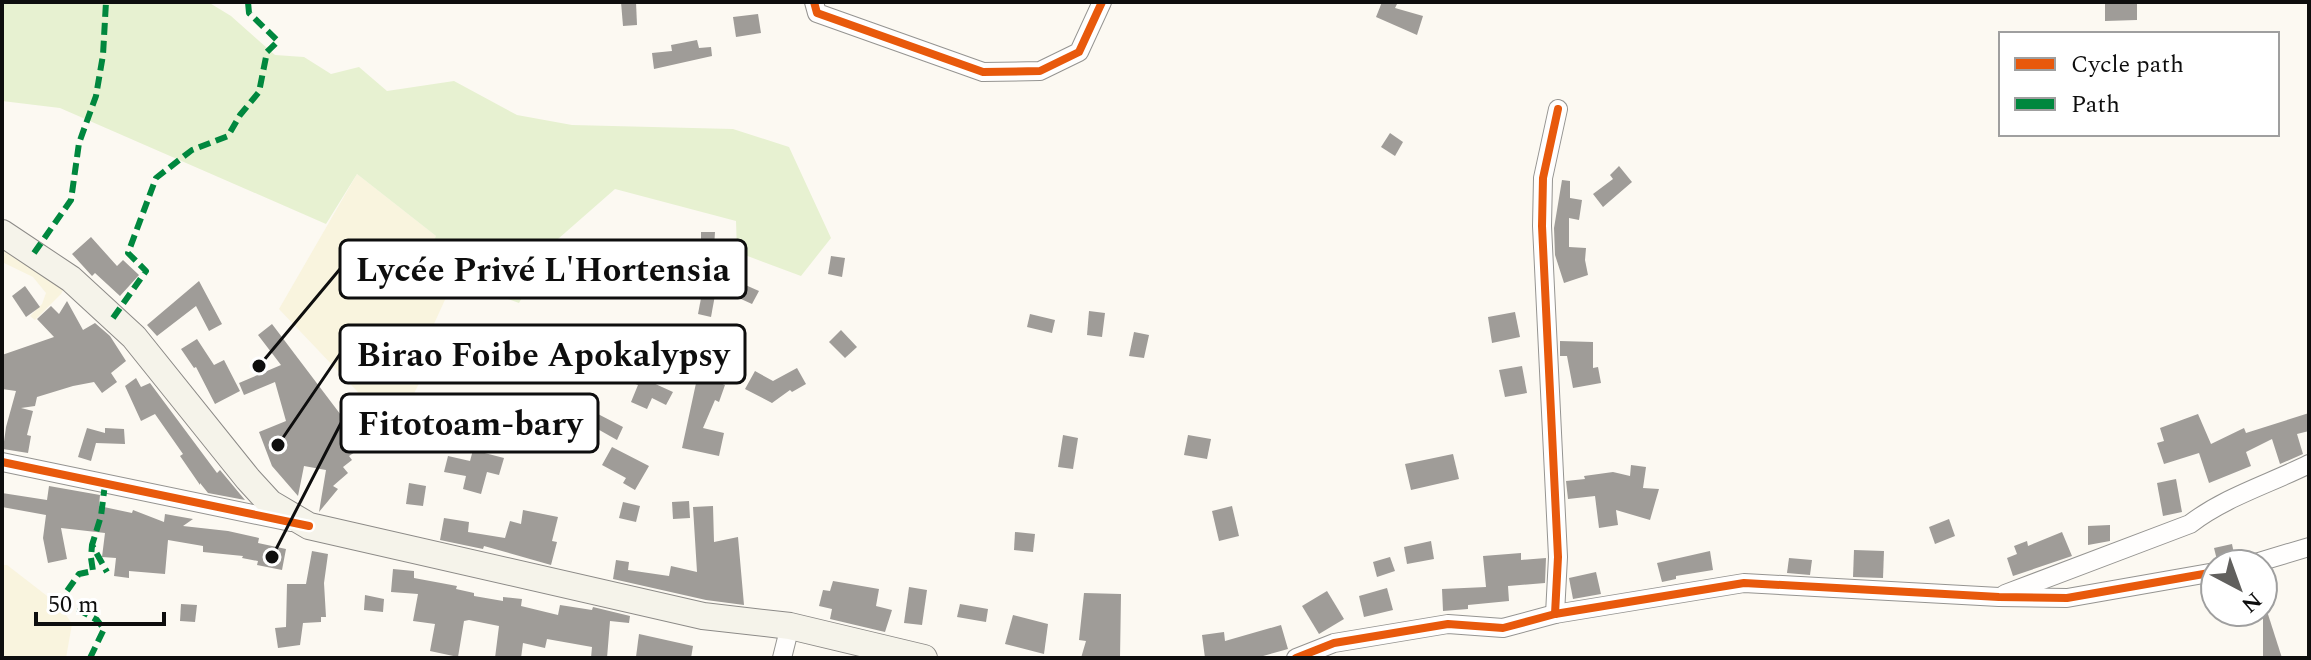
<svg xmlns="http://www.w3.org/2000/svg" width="2311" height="660" viewBox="0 0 2311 660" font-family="Spectral,serif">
	<rect width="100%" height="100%" fill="#fcf9f2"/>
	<g fill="#f9f4de">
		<polygon points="357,174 436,236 427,256 454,280 433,326 442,338 395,431 279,309"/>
		<polygon points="2,239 67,283 61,294 35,320 30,316 42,304 46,293 33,277 2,262"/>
		<polygon points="2,565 7,565 60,606 72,624 66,658 2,658"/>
	</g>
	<polygon fill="#e7f1d1" points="2,2 208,2 231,16 275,55 304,57 331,74 359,67 387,91 454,81 517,115 572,125 733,129 789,147 831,238 801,276 737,252 736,221 615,189 550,246 519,303 454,280 426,256 436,236 357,174 326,224 60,108 2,101"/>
	<g fill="#9f9c98">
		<polygon points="621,2 636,2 637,25 623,26"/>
		<polygon points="1382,2 1398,2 1395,8 1423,16 1417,35 1376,17"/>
		<polygon points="2105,2 2137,2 2137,20 2105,21"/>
		<polygon points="758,14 761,33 736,37 733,17"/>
		<polygon points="697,40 699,48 711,47 712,56 654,69 652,53 672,51 671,45"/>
		<polygon points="1390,133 1403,142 1395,156 1381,147"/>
		<polygon points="1619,166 1632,182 1603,207 1593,194 1613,179 1610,175"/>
		<polygon points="1562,180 1570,181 1570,198 1582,200 1579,220 1569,218 1569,247 1586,248 1585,260 1588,275 1564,283 1555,255 1554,228"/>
		<polygon points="701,232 715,232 714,247 701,247"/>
		<polygon points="91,237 117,266 123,260 139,275 120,296 95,273 92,276 72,254"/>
		<polygon points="831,256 845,258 842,277 828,274"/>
		<polygon points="734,280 759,291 752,304 728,293"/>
		<polygon points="199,281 222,324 209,331 196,306 157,336 147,325"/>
		<polygon points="25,286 40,307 26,317 12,296"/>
		<polygon points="702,293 715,295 711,317 698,314"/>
		<polygon points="67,301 83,330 95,323 110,336 126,361 111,373 117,382 102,393 94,382 73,386 37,397 35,406 21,408 33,411 27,435 31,436 28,453 3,449 6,427 16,391 2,389 2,355 54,337 37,319 51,306 59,314"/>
		<polygon points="1089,311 1105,313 1102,337 1087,335"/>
		<polygon points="1515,312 1520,337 1492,343 1488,317"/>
		<polygon points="1030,314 1055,320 1052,333 1027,327"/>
		<polygon points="272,324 350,427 347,429 352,436 350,438 358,450 349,456 352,460 343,467 348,473 333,486 338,489 319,512 326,470 304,466 298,496 272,466 259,432 286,421 275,382 244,395 239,383 281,365 258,335"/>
		<polygon points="649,327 680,340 674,360 660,356 651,382 673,392 666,405 652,398 647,409 631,402 638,385 628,381 635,361 621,358 627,335 644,340"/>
		<polygon points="841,330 857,347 845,358 829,342"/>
		<polygon points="1134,332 1149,335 1144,358 1129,356"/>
		<polygon points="197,339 214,365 224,360 240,391 215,404 196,367 194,368 181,349"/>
		<polygon points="1560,341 1593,342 1593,368 1598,367 1601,383 1573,388 1567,356 1560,356"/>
		<polygon points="1522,366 1527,393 1505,397 1499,370"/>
		<polygon points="797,368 806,384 792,392 790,390 772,403 745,389 755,371 773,381"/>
		<polygon points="698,374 725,385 719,402 715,400 703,428 724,433 719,456 682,448"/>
		<polygon points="136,378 141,387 150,383 217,473 220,470 245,500 208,493 200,483 200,485 180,456 183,454 155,414 141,421 125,386"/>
		<polygon points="571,400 623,427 617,440 594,427 565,418"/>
		<polygon points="2309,413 2309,431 2297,434 2303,454 2280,464 2272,439 2246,452 2251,466 2209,483 2199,453 2164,464 2157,443 2164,441 2160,428 2198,414 2211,444 2244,428 2246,433"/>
		<polygon points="87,428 105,433 105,428 124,429 125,444 96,443 91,461 78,457"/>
		<polygon points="1063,435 1078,438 1073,469 1058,467"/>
		<polygon points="1188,435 1211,439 1207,459 1184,455"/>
		<polygon points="612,447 649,466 635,490 623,483 626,478 602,465"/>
		<polygon points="473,450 504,458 499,475 487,472 481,494 463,489 466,476 444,472 448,456 470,461"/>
		<polygon points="1453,454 1459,479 1411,490 1405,464"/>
		<polygon points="1631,465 1646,467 1643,488 1659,489 1650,520 1616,510 1618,525 1599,528 1595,496 1568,499 1566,481 1585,479 1584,476 1613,472 1630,476"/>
		<polygon points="2176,479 2182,512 2163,516 2157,483"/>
		<polygon points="409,483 426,486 423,506 406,504"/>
		<polygon points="49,486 100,495 99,506 132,513 133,510 164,522 165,514 193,519 183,526 228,531 259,538 258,543 286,549 282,570 257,565 258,561 242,558 243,556 203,552 203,546 168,540 165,574 129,571 129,578 114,576 116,558 102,557 105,533 61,528 67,559 48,563 43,538 46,515 2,507 2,493 47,500"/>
		<polygon points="689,501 690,518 673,519 672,502"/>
		<polygon points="623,502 640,506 636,522 619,518"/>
		<polygon points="713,506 714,542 738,537 744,605 706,600 613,579 616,560 629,562 628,570 669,576 671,566 697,572 693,507"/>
		<polygon points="1232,506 1239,536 1219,541 1212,511"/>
		<polygon points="523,510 558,517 552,541 557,542 551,565 484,546 483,549 440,540 444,518 469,522 468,532 505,538 510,521 521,524"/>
		<polygon points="1949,519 1955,536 1935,544 1929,527"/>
		<polygon points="2110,525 2110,541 2088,545 2088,526"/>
		<polygon points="1015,532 1035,534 1033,552 1014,550"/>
		<polygon points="2062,532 2072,556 2013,576 2007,558 2017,554 2014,546 2027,541 2028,546"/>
		<polygon points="1431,541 1434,559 1407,564 1404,547"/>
		<polygon points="2232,544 2236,564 2224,564 2217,560 2214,548"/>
		<polygon points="1854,550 1884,551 1883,578 1853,577"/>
		<polygon points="312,551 328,554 324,583 326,617 321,617 321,622 303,623 300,645 278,648 275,628 286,627 287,584 306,584"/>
		<polygon points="1710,551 1713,570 1676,576 1676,579 1662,582 1657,563"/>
		<polygon points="1521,553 1521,560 1546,558 1545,583 1508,586 1509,601 1468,605 1468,609 1443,611 1442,589 1486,587 1483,556"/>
		<polygon points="1390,557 1395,571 1377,577 1373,562"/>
		<polygon points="1789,558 1812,560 1810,575 1787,573"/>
		<polygon points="393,569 414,571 414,578 457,586 456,589 474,593 474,596 503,601 503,597 522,599 521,606 558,615 560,605 592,610 593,607 630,616 629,623 610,621 607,658 591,658 592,647 547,639 545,648 523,643 521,658 495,658 499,626 469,620 464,621 458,657 430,651 435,624 413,621 418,594 391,592"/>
		<polygon points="1596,572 1601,594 1573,599 1569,578"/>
		<polygon points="833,581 879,589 876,606 892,610 885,632 830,619 832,609 819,606 823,590 830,591"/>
		<polygon points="909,587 927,590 922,625 904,623"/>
		<polygon points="1387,588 1393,610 1364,617 1359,596"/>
		<polygon points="1327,591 1344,619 1319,634 1302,606"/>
		<polygon points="1084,593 1121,594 1120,658 1081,658 1086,641 1079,640"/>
		<polygon points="365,595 384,599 383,612 364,610"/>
		<polygon points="181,604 197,605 195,622 180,621"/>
		<polygon points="960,604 988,609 986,622 957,617"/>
		<polygon points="2266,608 2282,658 2263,658 2263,609"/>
		<polygon points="1013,615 1048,624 1044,654 1005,644"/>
		<polygon points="1281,625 1288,649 1256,658 1205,658 1202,635 1224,632 1225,641"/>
		<polygon points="639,634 693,646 691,658 636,657"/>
	</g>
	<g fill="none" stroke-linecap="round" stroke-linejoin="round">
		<defs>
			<g id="street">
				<polyline points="814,2 817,13 983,72 1040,71 1079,52 1102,2"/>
				<polyline points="2,462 291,522"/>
				<polyline points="2252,564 2309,547"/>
				<path d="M2005,594l185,-70c35,-27 79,-40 119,-60"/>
				<polyline points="1555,614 1558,557 1542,226 1543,178 1558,109"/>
				<polyline points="782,658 790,626"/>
				<polyline points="1296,658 1334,643 1448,624 1503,628 1555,614 1744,583 1999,597 2067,598 2215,572"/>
			</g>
			<polyline id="secondary" points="2,233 71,279 134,337 248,479 270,503 309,526 703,616 790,626 924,658"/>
		</defs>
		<use href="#street" stroke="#959491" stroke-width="20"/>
		<use href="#secondary" stroke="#8c8a87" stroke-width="28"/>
		<use href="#street" stroke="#fffefd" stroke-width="18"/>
		<use href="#secondary" stroke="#f5f3ea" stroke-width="26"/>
		<g stroke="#00873e" stroke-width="6" stroke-dasharray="12 6" stroke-linecap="butt">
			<polyline points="34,253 71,200 79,143 96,96 103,55 106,2"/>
			<polyline points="113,318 146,271 128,253 156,178 192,150 228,136 240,115 259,92 267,52 278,41 249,13 248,2"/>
			<polyline points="105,484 101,516 92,545 107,572"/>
			<polyline points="90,658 104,629 97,620 68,604 67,591 79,574 93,571 91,558 92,545"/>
		</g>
		<defs>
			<g id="cycleway">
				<polyline points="814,2 817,13 983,72 1040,71 1079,52 1102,2"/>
				<polyline points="2,462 309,526"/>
				<polyline points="1555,614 1558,557 1542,226 1543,178 1558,109"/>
				<polyline points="1296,658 1334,643 1448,624 1503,628 1555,614 1744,583 1999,597 2067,598 2215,572"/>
			</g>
		</defs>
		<use href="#cycleway" stroke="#fff" stroke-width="13"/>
		<use href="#cycleway" stroke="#e8590c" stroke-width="8"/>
	</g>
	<path fill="none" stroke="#0e0e0e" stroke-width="3" d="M259 366L340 269M278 445L340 354M272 557L341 423"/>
	<g fill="#0e0e0e" stroke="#fff" stroke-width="3">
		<circle cx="259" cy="366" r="8"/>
		<circle cx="278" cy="445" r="8"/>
		<circle cx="272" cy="557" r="8"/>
	</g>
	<g fill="#fff" stroke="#0e0e0e" stroke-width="3">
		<rect x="340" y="240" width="406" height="58" rx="8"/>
		<rect x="340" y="325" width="405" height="58" rx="8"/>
		<rect x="341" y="394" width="257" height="58" rx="8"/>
	</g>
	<g font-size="34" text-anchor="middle" font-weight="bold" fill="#0e0e0e">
		<text x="543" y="281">Lycée Privé L'Hortensia</text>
		<text x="543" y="366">Birao Foibe Apokalypsy</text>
		<text x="470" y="435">Fitotoam-bary</text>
	</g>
	<rect width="2311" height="660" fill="none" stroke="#0e0e0e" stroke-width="8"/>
	<rect x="1999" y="32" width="280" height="104" fill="#ffffff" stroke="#9f9f9f" stroke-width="2"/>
	<rect x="2015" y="58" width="40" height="12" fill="#e8590c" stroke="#9f9f9f" stroke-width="2"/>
	<text x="2071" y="72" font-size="24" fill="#0e0e0e">Cycle path</text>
	<rect x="2015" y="98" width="40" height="12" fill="#00873e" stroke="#9f9f9f" stroke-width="2"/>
	<text x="2071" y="112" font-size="24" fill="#0e0e0e">Path</text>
	<g transform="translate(2239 588) rotate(139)"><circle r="38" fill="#ffffff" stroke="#9f9f9f" stroke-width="2"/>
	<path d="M0-6L14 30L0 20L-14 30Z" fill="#61605e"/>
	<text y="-12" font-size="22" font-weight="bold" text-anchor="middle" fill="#0e0e0e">N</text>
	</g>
	<path d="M36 612v12h128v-12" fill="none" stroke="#0e0e0e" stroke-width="4"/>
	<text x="48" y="612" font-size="24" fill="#0e0e0e" stroke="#ffffff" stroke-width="6" paint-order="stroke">50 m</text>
</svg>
